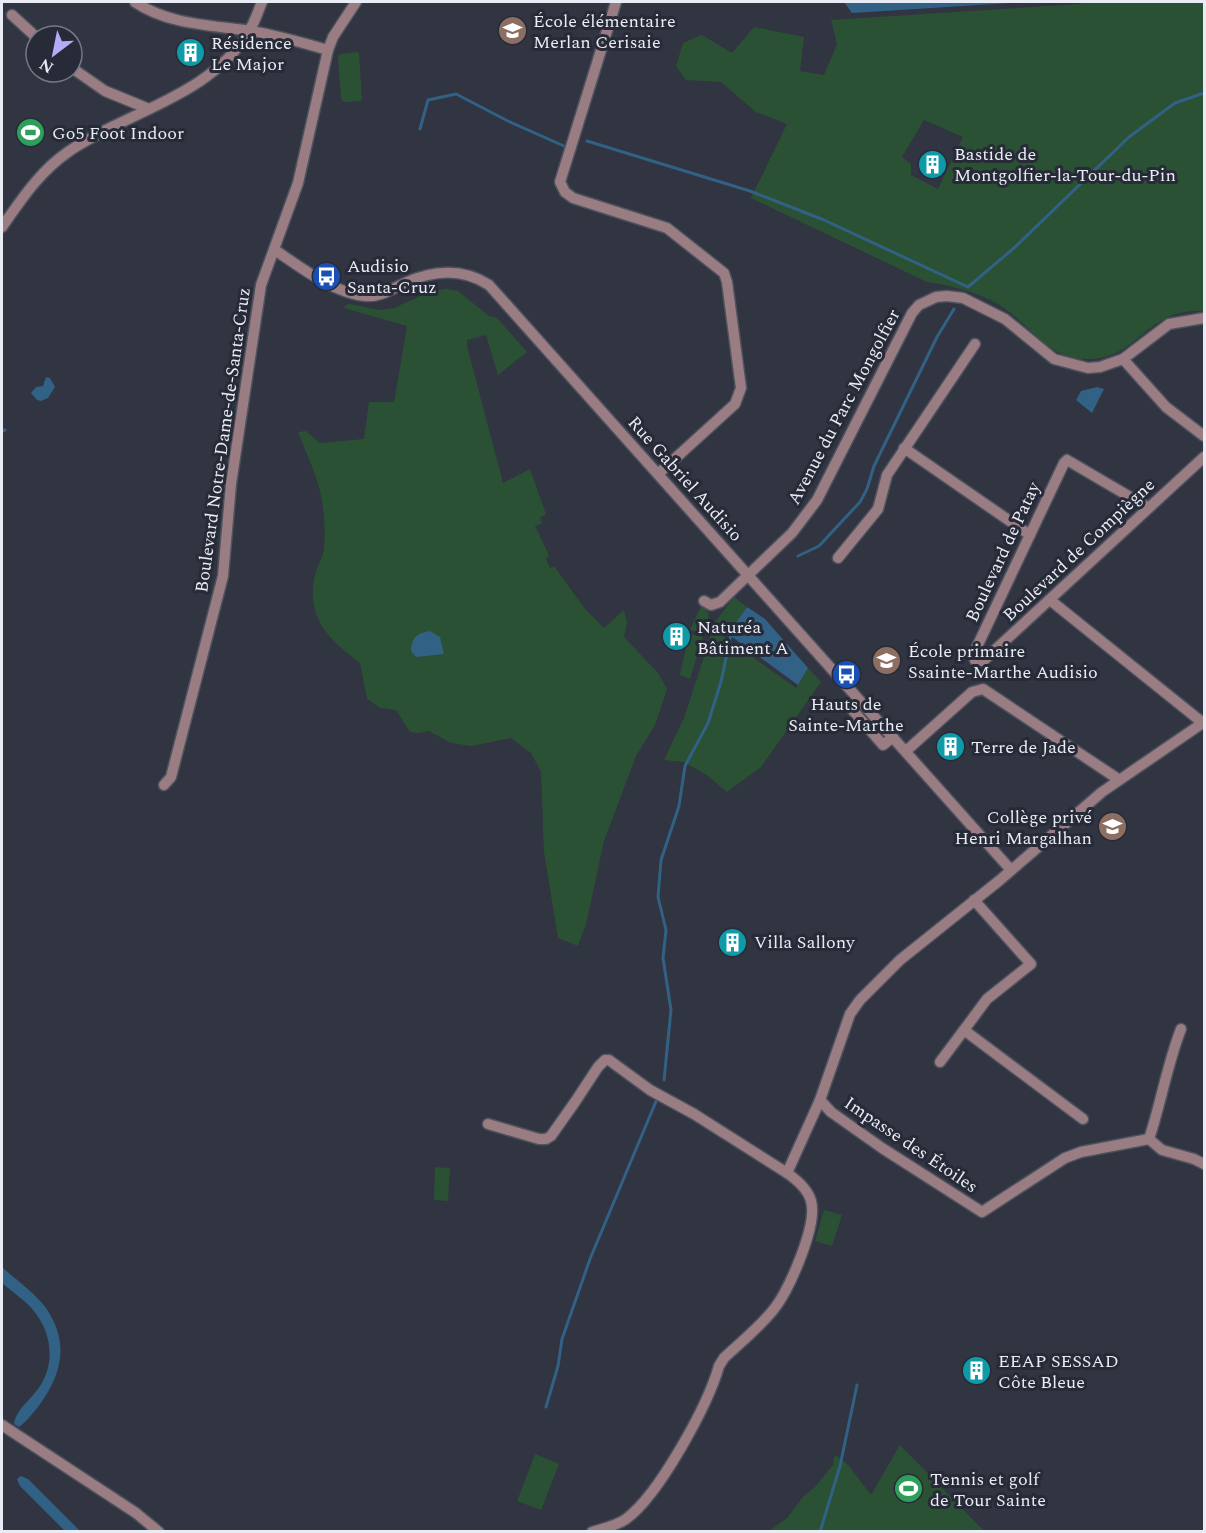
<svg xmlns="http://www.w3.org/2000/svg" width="1206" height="1533" viewBox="0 0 1206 1533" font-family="Spectral,serif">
	<rect width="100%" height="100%" fill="#313441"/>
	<g fill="#2b5135" fill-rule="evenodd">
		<path d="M1083,2h121v309c-11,0 -21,0 -31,4 -34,13 -46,46 -88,44 -39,-1 -55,-35 -84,-53 -23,-14 -48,-20 -74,-24l-176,-84 36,-74 -31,-12 -35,-30 -35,-2 -10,-14 7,-23 19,-8 30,18 22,-26 50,10 -4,34 24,4 13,-31 -6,-24 249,-16zM924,120l39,17 -25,52 -27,-14v-11l-9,-7z"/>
		<polygon points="357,52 359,54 362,99 361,101 344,102 341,99 338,57 340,54"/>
		<path d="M446,289l12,2 31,25 8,2 30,34 -29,23 -12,-40 -19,5v6l36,137 27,-14 16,45 -6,4 2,5 -7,3 14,29 -3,4 4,9 4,-2 31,43 19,19 20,-18 3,13 -3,14 34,36 9,16 -12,36 -19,31 -32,85 -18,83 -8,22 -20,-8 -14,-86 -3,-80 -10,-19 -20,-15 -40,8 -20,-3 -22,-12 -10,2 -9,-1 -14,-22 -16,-2 -13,-9 -7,-36c-31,-23 -55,-46 -45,-88 2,-9 8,-17 9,-26 1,-14 1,-32 -2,-47 -3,-24 -15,-46 -24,-70l8,-1 14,12 44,-4 5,-37h25l13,-76 -63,-18 2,-3 4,-1 30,6 14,-2 37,-17z"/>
		<polygon points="734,597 747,607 728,634 715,625 715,622"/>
		<polygon points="702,604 709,614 705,633 690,630"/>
		<polygon points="713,629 796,688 808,668 821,682 761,767 727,792 708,776 684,762 664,760 684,718"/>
		<polygon points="689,634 703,637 690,679 680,675"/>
		<polygon points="435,1167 450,1168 448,1201 434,1200"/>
		<polygon points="824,1210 842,1215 832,1246 815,1241"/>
		<polygon points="900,1445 984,1531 769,1531 787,1518 803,1497 815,1487 834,1464 833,1459 836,1455 848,1465 871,1495"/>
		<polygon points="535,1454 559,1464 541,1510 517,1501"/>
	</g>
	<g fill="#316184">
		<polygon points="844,2 1024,2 852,13"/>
		<polygon points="46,377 50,378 55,387 48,398 41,401 37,400 31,393 36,387 43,386"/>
		<polygon points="1097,387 1104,389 1092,413 1076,400 1081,391"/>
		<polygon points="747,607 765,619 808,668 798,685 728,634"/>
		<path d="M430,631l10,6 4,17 -28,3 -5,-6c0,-13 6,-18 19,-20z"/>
		<path d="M2,1267c14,13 32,25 44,41 24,35 16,67 -8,99 -6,7 -11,14 -19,20l-5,-3c2,-15 18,-25 26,-38 16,-24 11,-55 -7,-76 -8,-10 -21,-18 -31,-27z"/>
		<polygon points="21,1476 28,1479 80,1531 65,1531 20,1486 17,1479"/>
	</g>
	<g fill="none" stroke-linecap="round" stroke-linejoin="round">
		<g stroke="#316184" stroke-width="3">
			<polyline points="420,129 428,100 456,94 508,121 564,146"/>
			<polyline points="587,141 750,191 824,220 968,287 1014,248 1129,137 1175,103 1204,93"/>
			<polyline points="2,431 5,430"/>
			<polyline points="798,556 819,546 860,502 867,489 874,466 937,337 954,309"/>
			<polyline points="664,1080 671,1010 663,958 666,930 658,897 661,860 679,806 685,766 708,723 721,682 731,634"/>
			<polyline points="546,1407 558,1366 562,1339 590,1259 657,1099"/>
			<polyline points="820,1532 840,1466 857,1385"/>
		</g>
		<defs>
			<g id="minor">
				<path d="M135,2c34,23 77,23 116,29 26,4 52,12 77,19"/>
				<polyline points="616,2 560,182 565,192 573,198 667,228 724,273 727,282 741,388 735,404 658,474"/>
				<polyline points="12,15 36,37"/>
				<polyline points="72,68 105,91 149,109"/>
				<path d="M2,227c19,-27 38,-56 66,-75 59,-41 142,-55 181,-121 6,-9 9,-20 13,-29"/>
				<path d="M275,250c25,17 60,44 91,46 15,1 26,-7 39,-13 28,-13 58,-15 84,2l522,585"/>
				<polyline points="1123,359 1166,407 1204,436"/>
				<polyline points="904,448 1030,535"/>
				<polyline points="1149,508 1067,460 1064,463 974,653 975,660 983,661 1204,457"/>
				<polyline points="838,558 878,509 887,475 975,344"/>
				<polyline points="1050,600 1203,723"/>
				<polyline points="704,601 711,605 720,602 792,533 817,500 912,313 919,305 936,297 947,296 963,298 1005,319 1054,359 1088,368 1100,367 1123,359 1169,324 1204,318"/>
				<polyline points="849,706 883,745 893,737"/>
				<polyline points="906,751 972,692 983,689 1118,779"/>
				<polyline points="164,785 171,777 223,576 231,484 261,285 298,183 328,50 333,37 356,2"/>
				<polyline points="974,900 1031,964 987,999 964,1030 1083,1119"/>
				<polyline points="940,1062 964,1030"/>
				<path d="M820,1100l11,12 51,36 100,64 83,-54 16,-6 68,-13c12,-36 18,-74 32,-110"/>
				<path d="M488,1124l51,15h7l5,-3 24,-34 23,-35 7,-7h4l41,30 44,24 93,59c10,7 21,16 24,28 7,24 -22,89 -37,108 -14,18 -33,33 -50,49l-5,8c-11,39 -60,129 -93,153 -10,7 -22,9 -34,13"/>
				<polyline points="1149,1139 1162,1150 1194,1159 1204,1164"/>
				<polyline points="787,1173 820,1100 850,1014 860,1000 900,960 1000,880 1102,792 1204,722"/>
				<polyline points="2,1425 136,1513 159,1532"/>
			</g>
		</defs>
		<use href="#minor" stroke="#4e515e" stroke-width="13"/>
		<use href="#minor" stroke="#997d82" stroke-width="10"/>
	</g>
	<defs>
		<symbol id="school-disc" viewBox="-11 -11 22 22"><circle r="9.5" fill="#8d6e63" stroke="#272a37"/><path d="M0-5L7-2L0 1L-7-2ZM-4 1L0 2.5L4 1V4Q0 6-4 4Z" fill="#fff"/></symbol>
		<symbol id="building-disc" viewBox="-11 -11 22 22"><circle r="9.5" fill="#0f9aa8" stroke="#272a37"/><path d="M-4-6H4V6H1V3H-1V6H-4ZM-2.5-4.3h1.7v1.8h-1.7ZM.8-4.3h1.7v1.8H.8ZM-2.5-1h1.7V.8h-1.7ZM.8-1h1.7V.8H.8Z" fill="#fff"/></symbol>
		<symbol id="stadium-disc" viewBox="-11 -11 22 22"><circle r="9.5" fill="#2e9e5b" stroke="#272a37"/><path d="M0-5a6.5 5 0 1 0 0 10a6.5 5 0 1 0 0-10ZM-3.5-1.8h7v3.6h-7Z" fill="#fff"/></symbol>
		<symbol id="bus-disc" viewBox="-11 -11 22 22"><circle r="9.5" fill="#1a4fb4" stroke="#272a37"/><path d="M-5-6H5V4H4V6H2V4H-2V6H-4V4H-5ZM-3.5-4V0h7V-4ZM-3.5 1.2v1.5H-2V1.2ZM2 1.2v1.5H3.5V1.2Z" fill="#fff"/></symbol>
	</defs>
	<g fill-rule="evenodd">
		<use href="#school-disc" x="496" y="14" width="33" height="33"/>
		<use href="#building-disc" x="174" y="36" width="33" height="33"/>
		<use href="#stadium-disc" x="14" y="116" width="33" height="33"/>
		<use href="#building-disc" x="916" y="148" width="33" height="33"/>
		<use href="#bus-disc" x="310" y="260" width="33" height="33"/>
		<use href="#building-disc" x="660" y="620" width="33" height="33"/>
		<use href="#school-disc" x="870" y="644" width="33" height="33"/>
		<use href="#bus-disc" x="830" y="658" width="33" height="33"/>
		<use href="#building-disc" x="934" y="730" width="33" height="33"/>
		<use href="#school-disc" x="1096" y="810" width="33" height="33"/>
		<use href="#building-disc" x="716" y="926" width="33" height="33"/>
		<use href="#building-disc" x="960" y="1354" width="33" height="33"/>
		<use href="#stadium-disc" x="892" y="1472" width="33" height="33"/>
	</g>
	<g text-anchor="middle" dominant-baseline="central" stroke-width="6" stroke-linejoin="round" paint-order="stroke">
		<g font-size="18" fill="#e9ecf4" stroke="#272a37" text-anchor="start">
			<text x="533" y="21">École élémentaire<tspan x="533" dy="21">Merlan Cerisaie</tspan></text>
			<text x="211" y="43">Résidence<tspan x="211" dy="21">Le Major</tspan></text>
			<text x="52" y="133">Go5 Foot Indoor</text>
			<text x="954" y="154">Bastide de<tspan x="954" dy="21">Montgolfier-la-Tour-du-Pin</tspan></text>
			<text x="347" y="266">Audisio<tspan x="347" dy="21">Santa-Cruz</tspan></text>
			<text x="697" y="627">Naturéa<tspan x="697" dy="21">Bâtiment A</tspan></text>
			<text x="908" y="651">École primaire<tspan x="908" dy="21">Ssainte-Marthe Audisio</tspan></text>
			<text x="846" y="704" text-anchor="middle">Hauts de<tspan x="846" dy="21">Sainte-Marthe</tspan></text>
			<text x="971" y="747">Terre de Jade</text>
			<text x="1092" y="817" text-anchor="end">Collège privé<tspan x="1092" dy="21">Henri Margalhan</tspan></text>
			<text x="754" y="942">Villa Sallony</text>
			<text x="998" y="1361">EEAP SESSAD<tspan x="998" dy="21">Côte Bleue</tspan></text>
			<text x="930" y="1479">Tennis et golf<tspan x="930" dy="21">de Tour Sainte</tspan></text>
		</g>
		<g font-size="18" fill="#e9ecf4" stroke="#272a37">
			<text transform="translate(844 407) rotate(-62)">Avenue du Parc Mongolfier</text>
			<text transform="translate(223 440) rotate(-82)">Boulevard Notre-Dame-de-Santa-Cruz</text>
			<text transform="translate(685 479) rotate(48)">Rue Gabriel Audisio</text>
			<text transform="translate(1079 550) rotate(-43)">Boulevard de Compiègne</text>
			<text transform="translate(1003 552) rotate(-65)">Boulevard de Patay</text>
			<text transform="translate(911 1145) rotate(34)">Impasse des Étoiles</text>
		</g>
	</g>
	<rect width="1206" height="1533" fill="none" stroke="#e9ecf4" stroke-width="6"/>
	<g transform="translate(54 54) rotate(212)"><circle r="28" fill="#272a37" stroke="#757883" stroke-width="1.5"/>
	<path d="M0-4.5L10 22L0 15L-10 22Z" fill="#b4acf9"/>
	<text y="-9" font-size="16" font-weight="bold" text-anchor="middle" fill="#e9ecf4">N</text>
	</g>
</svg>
